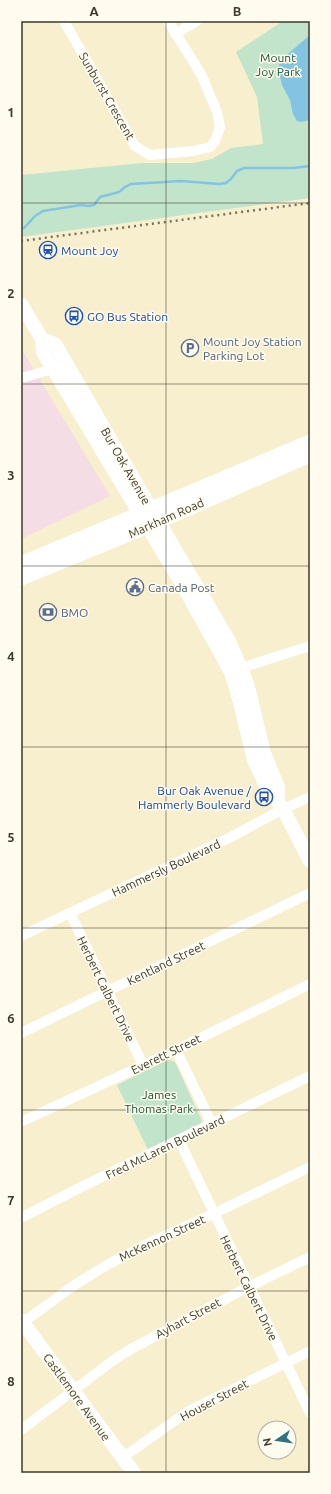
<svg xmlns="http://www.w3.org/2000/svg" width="331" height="1494" viewBox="0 0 331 1494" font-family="Ubuntu,sans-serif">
	<rect width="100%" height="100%" fill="#f7efce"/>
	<polygon fill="#f5dde6" points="21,348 110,496 21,539"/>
	<g fill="#c1e4cb">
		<polygon points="283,21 310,21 310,198 21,237 21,175 142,163 194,163 212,159 231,148 263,144 257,97 236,52"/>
		<polygon points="168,1060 175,1062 202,1121 200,1124 148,1150 117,1085"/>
	</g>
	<polygon fill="#83c4e3" points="310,35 310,120 301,122 297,121 293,114 290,100 282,85 278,68 282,59"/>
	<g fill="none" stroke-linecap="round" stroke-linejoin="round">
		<polyline stroke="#83c4e3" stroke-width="2.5" points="24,228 35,216 43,211 81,205 88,206 94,205 100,197 119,192 125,187 131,184 181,181 219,184 226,183 231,179 237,171 244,168 293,168 310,166"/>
		<g stroke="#fff" stroke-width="10">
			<polyline points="64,21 135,146 150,155 193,151 210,147 215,141 220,127 217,112 201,74 168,21"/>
			<polyline points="175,34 197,21"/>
			<polyline points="21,378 60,367"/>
			<polyline points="241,668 310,646"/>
			<polyline points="70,913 143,1065"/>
			<polyline points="21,936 233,836 283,809 310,797"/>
			<polyline points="21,1033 310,893"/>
			<polyline points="176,1050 212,1124"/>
			<polyline points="21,1122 176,1050 310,984"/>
			<polyline points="179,1140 310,1413"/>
			<polyline points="21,1218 77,1189 310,1076"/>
			<polyline points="21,1324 73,1286 107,1265 153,1241 213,1214 310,1167"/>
			<polyline points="21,1430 115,1359 131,1349 248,1287 310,1257"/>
			<polyline points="122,1458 187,1412 310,1351"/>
		</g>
		<g stroke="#fff" stroke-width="14">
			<polyline points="21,304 42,339 43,352 185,589 231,672 240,702 254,760 268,790 283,809 310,861"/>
			<polyline points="42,339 55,344 144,497 229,641 247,683 264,753 278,787 278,800"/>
			<polyline points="21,1320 134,1473"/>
		</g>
		<g stroke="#fff" stroke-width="15">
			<polyline points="21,564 310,442"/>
			<polyline points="21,578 148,526 310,455"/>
		</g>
		<polyline stroke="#77725f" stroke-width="2.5" stroke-dasharray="2 4" stroke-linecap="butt" points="21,241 310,203"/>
	</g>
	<path fill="none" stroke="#3d3a2d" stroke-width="1" stroke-opacity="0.55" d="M166,21v1452M21,203h289M21,384h289M21,566h289M21,747h289M21,928h289M21,1110h289M21,1291h289"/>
	<defs>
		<symbol id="station-ring" viewBox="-11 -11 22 22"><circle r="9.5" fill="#fffcef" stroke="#1a4fb4" stroke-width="1.5"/><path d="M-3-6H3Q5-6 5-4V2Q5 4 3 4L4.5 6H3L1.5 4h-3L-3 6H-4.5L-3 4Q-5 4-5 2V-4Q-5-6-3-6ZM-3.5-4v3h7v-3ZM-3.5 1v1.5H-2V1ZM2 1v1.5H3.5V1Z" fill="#1a4fb4"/></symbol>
		<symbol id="bus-ring" viewBox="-11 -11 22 22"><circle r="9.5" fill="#fffcef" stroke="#1a4fb4" stroke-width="1.5"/><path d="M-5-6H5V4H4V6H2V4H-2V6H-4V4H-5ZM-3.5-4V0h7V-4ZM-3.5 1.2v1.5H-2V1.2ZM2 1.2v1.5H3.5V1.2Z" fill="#1a4fb4"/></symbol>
		<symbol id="parking-ring" viewBox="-11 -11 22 22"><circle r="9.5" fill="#fffcef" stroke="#5c6f8a" stroke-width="1.5"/><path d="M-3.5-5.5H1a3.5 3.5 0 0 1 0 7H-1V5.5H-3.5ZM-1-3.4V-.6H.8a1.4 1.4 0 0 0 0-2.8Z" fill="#5c6f8a"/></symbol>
		<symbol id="civic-ring" viewBox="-11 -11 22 22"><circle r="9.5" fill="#fffcef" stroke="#5c6f8a" stroke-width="1.5"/><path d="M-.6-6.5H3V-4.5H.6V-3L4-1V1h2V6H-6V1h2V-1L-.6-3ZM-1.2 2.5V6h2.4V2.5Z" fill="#5c6f8a"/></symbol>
		<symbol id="bank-ring" viewBox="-11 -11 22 22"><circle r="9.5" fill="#fffcef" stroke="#5c6f8a" stroke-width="1.5"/><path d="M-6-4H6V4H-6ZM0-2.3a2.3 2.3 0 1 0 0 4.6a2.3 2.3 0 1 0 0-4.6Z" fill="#5c6f8a"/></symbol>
	</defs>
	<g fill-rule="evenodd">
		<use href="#station-ring" x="38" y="240" width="20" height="20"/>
		<use href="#bus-ring" x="64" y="306" width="20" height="20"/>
		<use href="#parking-ring" x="180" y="338" width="20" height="20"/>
		<use href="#civic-ring" x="125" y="577" width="20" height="20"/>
		<use href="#bank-ring" x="38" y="602" width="20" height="20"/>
		<use href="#bus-ring" x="254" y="787" width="20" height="20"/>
	</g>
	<g text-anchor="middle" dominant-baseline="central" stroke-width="3" stroke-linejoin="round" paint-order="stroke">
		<g font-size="12" fill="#11532f" stroke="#fffcef">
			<text x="278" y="57">Mount<tspan x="278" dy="14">Joy Park</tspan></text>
			<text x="159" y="1094">James<tspan x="159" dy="14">Thomas Park</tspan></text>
		</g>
		<g font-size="12" fill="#3d3a2d" stroke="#fffcef">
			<text transform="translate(107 96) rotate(60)">Sunburst Crescent</text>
			<text transform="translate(126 466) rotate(60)">Bur Oak Avenue</text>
			<text transform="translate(166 518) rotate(-24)">Markham Road</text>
			<text transform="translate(166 868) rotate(-25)">Hammersly Boulevard</text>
			<text transform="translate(166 963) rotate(-26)">Kentland Street</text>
			<text transform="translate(106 989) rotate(64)">Herbert Calbert Drive</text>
			<text transform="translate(166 1054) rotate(-26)">Everett Street</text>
			<text transform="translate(165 1147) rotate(-26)">Fred McLaren Boulevard</text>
			<text transform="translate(162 1238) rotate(-25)">McKennon Street</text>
			<text transform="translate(249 1288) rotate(64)">Herbert Calbert Drive</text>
			<text transform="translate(188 1318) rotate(-28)">Ayhart Street</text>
			<text transform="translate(77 1397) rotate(54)">Castlemore Avenue</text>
			<text transform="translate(214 1400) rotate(-28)">Houser Street</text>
		</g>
		<g font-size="12" fill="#164399" stroke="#fffcef" text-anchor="start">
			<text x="61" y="250">Mount Joy</text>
			<text x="87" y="316">GO Bus Station</text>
			<text x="251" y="790" text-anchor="end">Bur Oak Avenue /<tspan x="251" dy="14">Hammerly Boulevard</tspan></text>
		</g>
		<g font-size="12" fill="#4e5e75" stroke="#fffcef" text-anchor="start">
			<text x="203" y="341">Mount Joy Station<tspan x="203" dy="14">Parking Lot</tspan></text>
			<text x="148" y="587">Canada Post</text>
			<text x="61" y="612">BMO</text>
		</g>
	</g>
	<rect width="331" height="1494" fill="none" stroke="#fffcef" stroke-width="44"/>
	<g transform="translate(277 1440) rotate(257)"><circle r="19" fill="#fffcef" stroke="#b1aea1"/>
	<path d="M0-3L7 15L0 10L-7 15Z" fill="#2f7383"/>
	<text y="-6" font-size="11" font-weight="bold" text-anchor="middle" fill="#3d3a2d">N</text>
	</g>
	<rect x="22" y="22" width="287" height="1450" fill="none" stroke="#3d3a2d" stroke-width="1.5"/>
	<g font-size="13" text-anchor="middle" font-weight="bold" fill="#3d3a2d">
		<text x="94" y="16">A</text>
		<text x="237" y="16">B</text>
		<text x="11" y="117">1</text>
		<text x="11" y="298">2</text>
		<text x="11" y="480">3</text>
		<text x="11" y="661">4</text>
		<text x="11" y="842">5</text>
		<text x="11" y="1023">6</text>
		<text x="11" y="1205">7</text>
		<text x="11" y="1386">8</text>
	</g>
</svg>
